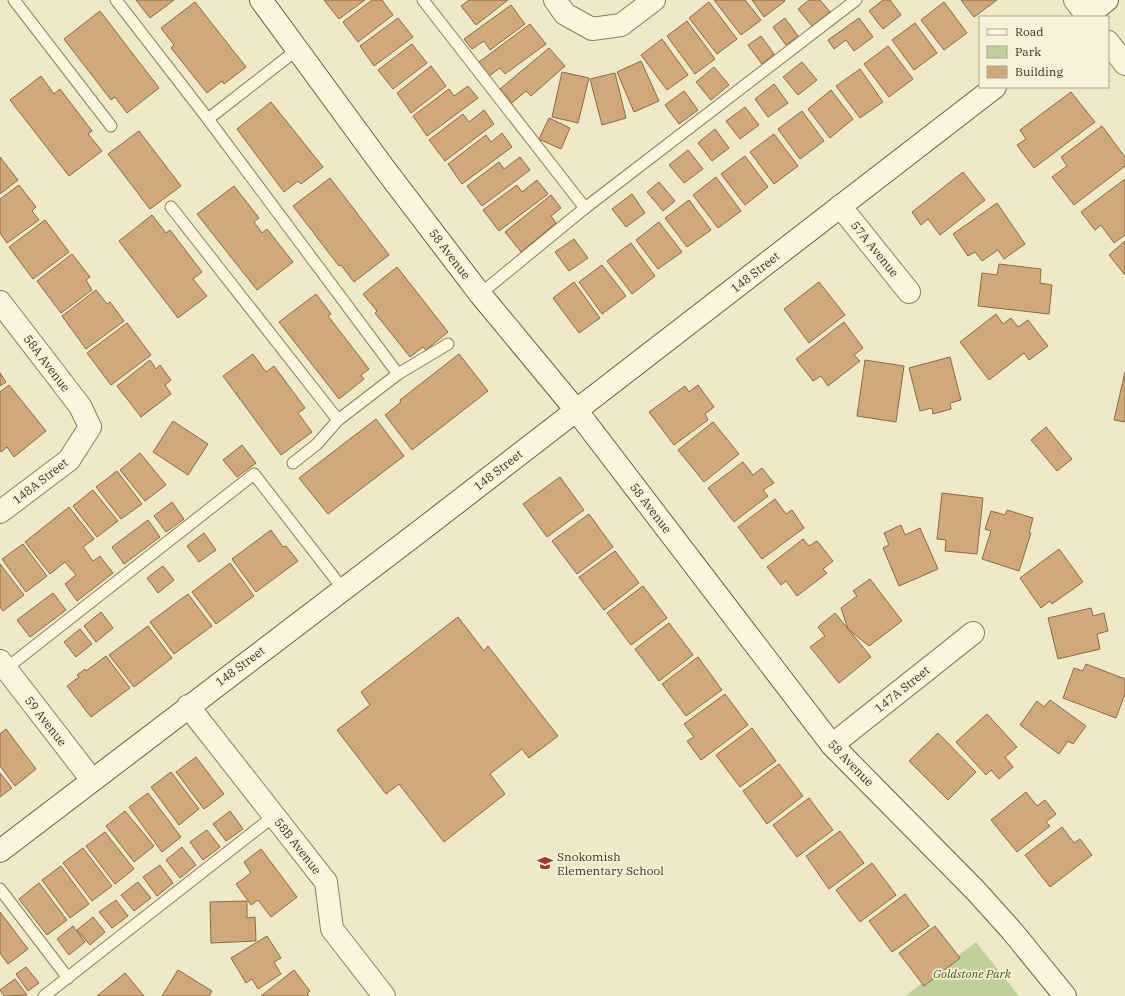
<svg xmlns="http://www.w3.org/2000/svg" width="1125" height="996" viewBox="0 0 1125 996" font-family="'IBM Plex Serif',serif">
	<rect width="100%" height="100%" fill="#f0e9c7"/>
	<polygon fill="#c1cf9a" points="976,942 1019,996 905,996"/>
	<g fill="#cfa97c" stroke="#8c6941">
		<polygon points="136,0 174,0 150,18"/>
		<polygon points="324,0 365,0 339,19"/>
		<polygon points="372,0 382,0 393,15 358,42 343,22"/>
		<polygon points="469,0 508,0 476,25 461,6"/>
		<polygon points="714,0 745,0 761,20 741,35"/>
		<polygon points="752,0 784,0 785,1 764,17"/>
		<polygon points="809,0 820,0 830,12 812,26 798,9"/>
		<polygon points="883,0 890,0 901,15 883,29 869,11"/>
		<polygon points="961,0 997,0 974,17"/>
		<polygon points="195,2 246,67 224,84 222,81 207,93 171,48 174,45 161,28"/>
		<polygon points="709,2 737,39 717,54 689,18"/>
		<polygon points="944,2 967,33 944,50 921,20"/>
		<polygon points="511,5 525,24 490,50 484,41 472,49 464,39"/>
		<polygon points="100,11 159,88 127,113 115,97 111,100 64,39"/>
		<polygon points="398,18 413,37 374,66 360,46"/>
		<polygon points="785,18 798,36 786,45 773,27"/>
		<polygon points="859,18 873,37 854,51 846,40 834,49 828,40"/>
		<polygon points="687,21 715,59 695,74 667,36"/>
		<polygon points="915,23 937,53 914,70 892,40"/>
		<polygon points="530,24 546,44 505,74 500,68 489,76 479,62"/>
		<polygon points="761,36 774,54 762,64 748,45"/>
		<polygon points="662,39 688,75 667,90 641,55"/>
		<polygon points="412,44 427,63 393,89 378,70"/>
		<polygon points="888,46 913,79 889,97 864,64"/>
		<polygon points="549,48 565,66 531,96 526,91 512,103 500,89"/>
		<polygon points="641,61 659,101 634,112 617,72"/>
		<polygon points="802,62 817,80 798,95 783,77"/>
		<polygon points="431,66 446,86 411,113 397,93"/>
		<polygon points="714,67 729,85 711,100 696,82"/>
		<polygon points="860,69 883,102 860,118 836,86"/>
		<polygon points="562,72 589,78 578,123 552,117"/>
		<polygon points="615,73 626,118 602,125 590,79"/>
		<polygon points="41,76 54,94 60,89 92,131 88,134 102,151 69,176 10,100"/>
		<polygon points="774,84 788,103 768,117 755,99"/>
		<polygon points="468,86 478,98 427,136 413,116 449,89 454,96"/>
		<polygon points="831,90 853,119 830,138 808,109"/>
		<polygon points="684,91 698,110 679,124 665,105"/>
		<polygon points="1071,92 1095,122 1034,168 1017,145 1026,139 1020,130"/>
		<polygon points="271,102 323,167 301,184 298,181 284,192 237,129"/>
		<polygon points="745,107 759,125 740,139 726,121"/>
		<polygon points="484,110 494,124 445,161 429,140 463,114 469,122"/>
		<polygon points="802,111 824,141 800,159 778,129"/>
		<polygon points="549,118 570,128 561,149 539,139"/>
		<polygon points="1102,126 1125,157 1125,166 1074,205 1052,177 1067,166 1061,157"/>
		<polygon points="715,129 729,148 712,161 698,143"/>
		<polygon points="139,131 181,186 150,209 108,154"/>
		<polygon points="502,133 512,147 462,184 448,164 486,135 491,142"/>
		<polygon points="774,134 798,166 774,184 750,152"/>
		<polygon points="688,150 703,169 684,183 669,165"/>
		<polygon points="745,156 768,187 745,205 721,174"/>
		<polygon points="0,157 18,180 0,194"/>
		<polygon points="520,157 530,170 482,206 467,186 499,162 504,169"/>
		<polygon points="963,172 985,200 940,235 928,219 921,225 912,212"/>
		<polygon points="716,177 741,211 718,228 693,195"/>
		<polygon points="330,178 389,255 354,282 341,265 339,266 293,206"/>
		<polygon points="1125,179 1125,235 1114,243 1101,225 1095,230 1081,212"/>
		<polygon points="537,180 548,194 499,231 483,210 517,185 522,192"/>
		<polygon points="659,182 675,201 663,211 647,192"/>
		<polygon points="19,185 36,207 32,211 39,220 7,243 0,233 0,199"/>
		<polygon points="234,186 259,218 254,222 262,233 267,229 293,262 257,290 197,214"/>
		<polygon points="632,194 645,213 626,227 612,209"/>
		<polygon points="551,195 561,208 551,216 556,223 521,252 505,232"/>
		<polygon points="689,200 711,230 687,247 665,218"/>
		<polygon points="997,203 1025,244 1004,259 998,250 982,261 975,252 968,256 953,234"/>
		<polygon points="152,215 166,233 170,230 202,272 193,279 207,296 178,318 119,241"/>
		<polygon points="45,220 69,252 33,279 9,247"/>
		<polygon points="659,222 682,252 658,269 636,240"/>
		<polygon points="574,239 588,258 569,271 555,252"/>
		<polygon points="1125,241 1125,275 1109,255"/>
		<polygon points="631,243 655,276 632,294 607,261"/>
		<polygon points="72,254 90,277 86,280 92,290 61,313 37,281"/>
		<polygon points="999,264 1041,269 1040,283 1052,285 1049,314 978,306 982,273 997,275"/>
		<polygon points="602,265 626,296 602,314 579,282"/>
		<polygon points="397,267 448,332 426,350 423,347 410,357 375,313 377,311 363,294"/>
		<polygon points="574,282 600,318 579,333 553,298"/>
		<polygon points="819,282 845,315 809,343 784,309"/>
		<polygon points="96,290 107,304 110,302 124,321 86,349 62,316"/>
		<polygon points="316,294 331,314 328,316 369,369 361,375 364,379 339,399 279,322"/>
		<polygon points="996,314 1003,324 1011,318 1018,327 1028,320 1048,346 1029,360 1024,353 989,380 960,342"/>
		<polygon points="844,322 863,348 854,355 860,361 828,386 821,376 813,381 796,359"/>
		<polygon points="127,323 151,355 111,385 87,353"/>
		<polygon points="253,354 266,372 274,366 305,408 298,413 312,432 281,455 223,376"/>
		<polygon points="459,354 488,391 412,450 385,415 401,402 400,400"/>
		<polygon points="950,357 961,400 950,403 951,409 933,414 932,408 920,411 909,368"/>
		<polygon points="150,360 156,369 160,365 171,380 165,385 171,394 141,417 117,386"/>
		<polygon points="865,360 904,366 896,422 857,416"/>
		<polygon points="1125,372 1125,422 1114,420"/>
		<polygon points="0,373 6,382 0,386"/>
		<polygon points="9,385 46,431 14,457 7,447 1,452 0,450 0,392"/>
		<polygon points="698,385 714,407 705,414 708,420 674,445 649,412 685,386 689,392"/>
		<polygon points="376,419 404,456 328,514 299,478"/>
		<polygon points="173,421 208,444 188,475 153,452"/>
		<polygon points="713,422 739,454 704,482 678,450"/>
		<polygon points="1046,427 1072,459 1057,471 1031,440"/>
		<polygon points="242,445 256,463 237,477 223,460"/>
		<polygon points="140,453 166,485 145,501 120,470"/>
		<polygon points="743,462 753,475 762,468 774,483 763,490 768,496 734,522 708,488"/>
		<polygon points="117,471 142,504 121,519 96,487"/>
		<polygon points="560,477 584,510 547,537 523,504"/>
		<polygon points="93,490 118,521 97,537 73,506"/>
		<polygon points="942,493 983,498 977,554 945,551 946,540 937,539"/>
		<polygon points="775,499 786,514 792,510 804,528 762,559 738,527"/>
		<polygon points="172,502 184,519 166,532 154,516"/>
		<polygon points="69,507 94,539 83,547 93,561 100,556 113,573 77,601 65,584 76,575 65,562 50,574 25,542"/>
		<polygon points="1007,510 1033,518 1029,533 1031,533 1019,571 982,559 991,531 985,529 991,511 1005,515"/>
		<polygon points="589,514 613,547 577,574 552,541"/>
		<polygon points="148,520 160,537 124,564 112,547"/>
		<polygon points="901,525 905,535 920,528 938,569 899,586 883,548 889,545 884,533"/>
		<polygon points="271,530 283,547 286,546 298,561 256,592 232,559"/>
		<polygon points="204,533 216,550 199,562 187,546"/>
		<polygon points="803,539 809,546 817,541 833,561 823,569 827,573 797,596 786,581 781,585 767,567"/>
		<polygon points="23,544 47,576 26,592 2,559"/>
		<polygon points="1059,549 1083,582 1052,604 1050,601 1041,608 1020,578"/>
		<polygon points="615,551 639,583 604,610 579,577"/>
		<polygon points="230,563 254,596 216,624 192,592"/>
		<polygon points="0,564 24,595 3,611 0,607"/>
		<polygon points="163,566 174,580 158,593 147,578"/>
		<polygon points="870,579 902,621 869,646 848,629 841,608 857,596 853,591"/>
		<polygon points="643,586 667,618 631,645 607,613"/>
		<polygon points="53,593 66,610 30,637 17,620"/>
		<polygon points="188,594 212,626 174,654 150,622"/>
		<polygon points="1091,608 1093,616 1104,613 1108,631 1097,634 1100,649 1058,659 1048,618"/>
		<polygon points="101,612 113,628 96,642 84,626"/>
		<polygon points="835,613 871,657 839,683 810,647 825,636 818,627"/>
		<polygon points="458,617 484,651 488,646 558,736 529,758 522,749 490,774 505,794 444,842 399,784 386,794 337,730 370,705 361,692"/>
		<polygon points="669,623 693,655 659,681 635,649"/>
		<polygon points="148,626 172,658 134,687 109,655"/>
		<polygon points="80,629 92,644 76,657 64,642"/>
		<polygon points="106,656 130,688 91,717 67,686 79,677 77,675 85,669 86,671"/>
		<polygon points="698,657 722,690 686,716 662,684"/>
		<polygon points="1086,664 1125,679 1125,694 1116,718 1063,698 1074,668 1083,671"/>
		<polygon points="725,694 748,725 701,760 687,741 694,737 684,724"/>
		<polygon points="1050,700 1086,726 1073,744 1068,741 1059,754 1020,725 1037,701 1044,707"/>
		<polygon points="987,714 1017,747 1005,757 1013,767 999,779 991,770 986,775 956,742"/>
		<polygon points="752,728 776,761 740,787 716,755"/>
		<polygon points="6,729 36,769 15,786 0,766 0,734"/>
		<polygon points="938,733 976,772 948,800 909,761"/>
		<polygon points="196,757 224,794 204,809 176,772"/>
		<polygon points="779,764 803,796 767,824 743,791"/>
		<polygon points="171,772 199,809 179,825 151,787"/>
		<polygon points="0,773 12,788 0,797"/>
		<polygon points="1026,792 1037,806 1045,800 1056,814 1046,822 1050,826 1017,852 991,820"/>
		<polygon points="148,793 181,837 162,852 129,807"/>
		<polygon points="809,798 833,830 797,857 773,825"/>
		<polygon points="125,811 154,846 134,862 106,826"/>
		<polygon points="230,811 243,829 226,841 213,824"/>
		<polygon points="1062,827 1074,843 1080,839 1092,855 1050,887 1025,855"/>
		<polygon points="207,830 220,847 203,860 190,842"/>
		<polygon points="840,831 864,863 829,889 806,856"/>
		<polygon points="105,832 134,869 115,884 86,846"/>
		<polygon points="182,847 196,865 180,878 166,860"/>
		<polygon points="83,848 112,886 92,901 63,863"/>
		<polygon points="261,849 297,897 271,917 258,900 251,905 236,884 251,873 244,862"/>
		<polygon points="872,863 896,895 860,922 836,890"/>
		<polygon points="160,865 173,883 157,896 143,877"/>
		<polygon points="61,866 89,904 70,918 42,880"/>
		<polygon points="138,882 151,898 134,911 121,895"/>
		<polygon points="39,883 67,920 47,935 19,899"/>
		<polygon points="905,894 929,926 892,952 869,921"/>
		<polygon points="116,900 128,916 112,928 99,912"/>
		<polygon points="247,901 247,918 255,917 256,941 211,943 210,902"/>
		<polygon points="0,912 28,949 8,964 0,953"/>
		<polygon points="93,917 105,932 90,945 77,930"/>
		<polygon points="73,926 85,942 69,955 57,939"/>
		<polygon points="935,926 960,958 924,986 899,953"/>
		<polygon points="267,936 281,958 274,962 281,974 258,989 252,979 246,983 231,958"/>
		<polygon points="26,967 39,983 28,991 16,974"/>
		<polygon points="178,970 212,991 209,996 162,996"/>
		<polygon points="294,970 310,991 307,994 309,996 261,996"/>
		<polygon points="125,973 144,996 97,996"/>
		<polygon points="15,979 27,995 4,996 0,990"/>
	</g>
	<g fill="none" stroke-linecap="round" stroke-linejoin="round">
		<defs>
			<g id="lane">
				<polyline points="14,0 111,126"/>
				<polyline points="116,0 208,119"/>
				<polyline points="423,0 585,208"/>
				<polyline points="298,49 208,119 398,374"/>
				<polyline points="171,207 338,420"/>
				<polyline points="480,294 585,208 856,0"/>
				<polyline points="293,463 317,444 338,420 398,374 448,344"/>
				<polyline points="3,671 254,474 343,589"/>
				<polyline points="0,889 68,978"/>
				<polyline points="44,996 274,816"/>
			</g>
			<g id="street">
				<polyline points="555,0 565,14 592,29 621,25 654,0"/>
				<polyline points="1075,0 1088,17"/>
				<polyline points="1108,42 1125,64"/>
				<polyline points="840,206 909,292"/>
				<polyline points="0,302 80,406 90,427 69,460 0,512"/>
				<polyline points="0,661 92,780"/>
				<polyline points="188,706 326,882 332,929 384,996"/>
				<polyline points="832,745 973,633"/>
			</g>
			<g id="secondary">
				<polyline points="261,0 384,168 480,294 576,410 832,745 976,891 1012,931 1065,996"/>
				<polyline points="1086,17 1107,0"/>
				<polyline points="0,851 424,528 995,87"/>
			</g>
		</defs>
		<use href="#lane" stroke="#8c7c5c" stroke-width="13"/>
		<use href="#street" stroke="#8c7c5c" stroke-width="24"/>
		<use href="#secondary" stroke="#6e5d3f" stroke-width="24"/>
		<use href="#lane" stroke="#faf5db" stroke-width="11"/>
		<use href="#street" stroke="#faf5db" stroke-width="22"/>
		<use href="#secondary" stroke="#faf5db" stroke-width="22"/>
	</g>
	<defs>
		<symbol id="school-bare" viewBox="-9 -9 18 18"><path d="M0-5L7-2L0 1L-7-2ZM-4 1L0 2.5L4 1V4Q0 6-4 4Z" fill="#9d382a" stroke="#f7f2d7" stroke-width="2.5" paint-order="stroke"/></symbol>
	</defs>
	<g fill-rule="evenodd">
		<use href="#school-bare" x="534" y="852" width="22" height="22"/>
	</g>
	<g text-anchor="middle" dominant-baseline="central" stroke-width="3.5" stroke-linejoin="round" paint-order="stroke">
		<g font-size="12" fill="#3c3120" stroke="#f7f2d7">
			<text transform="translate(875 249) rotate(51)">57A Avenue</text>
			<text transform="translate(450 254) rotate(53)">58 Avenue</text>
			<text transform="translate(755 272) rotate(-38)">148 Street</text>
			<text transform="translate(47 363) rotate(53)">58A Avenue</text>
			<text transform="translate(498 470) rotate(-38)">148 Street</text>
			<text transform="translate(40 481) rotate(-38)">148A Street</text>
			<text transform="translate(651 508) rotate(53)">58 Avenue</text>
			<text transform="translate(240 666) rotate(-37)">148 Street</text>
			<text transform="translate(902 689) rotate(-39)">147A Street</text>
			<text transform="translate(46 721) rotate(52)">59 Avenue</text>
			<text transform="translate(851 763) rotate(46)">58 Avenue</text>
			<text transform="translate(298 846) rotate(52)">58B Avenue</text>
		</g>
		<g font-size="12" fill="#3c3120" stroke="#f7f2d7" text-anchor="start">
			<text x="557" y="856">Snokomish<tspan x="557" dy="14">Elementary School</tspan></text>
		</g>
		<g font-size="12" font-style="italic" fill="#455926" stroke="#f7f2d7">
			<text x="972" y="973">Goldstone Park</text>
		</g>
	</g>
	<rect x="979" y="16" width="130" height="72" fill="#f7f2d7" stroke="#aca58e"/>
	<rect x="987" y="29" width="20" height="6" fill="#faf5db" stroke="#aca58e"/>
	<text x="1015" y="36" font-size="12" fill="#3c3120">Road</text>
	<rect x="987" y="46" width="20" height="12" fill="#c1cf9a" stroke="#aca58e"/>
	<text x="1015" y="56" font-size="12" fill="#3c3120">Park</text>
	<rect x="987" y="66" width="20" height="12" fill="#cfa97c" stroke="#aca58e"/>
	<text x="1015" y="76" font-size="12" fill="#3c3120">Building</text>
</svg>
